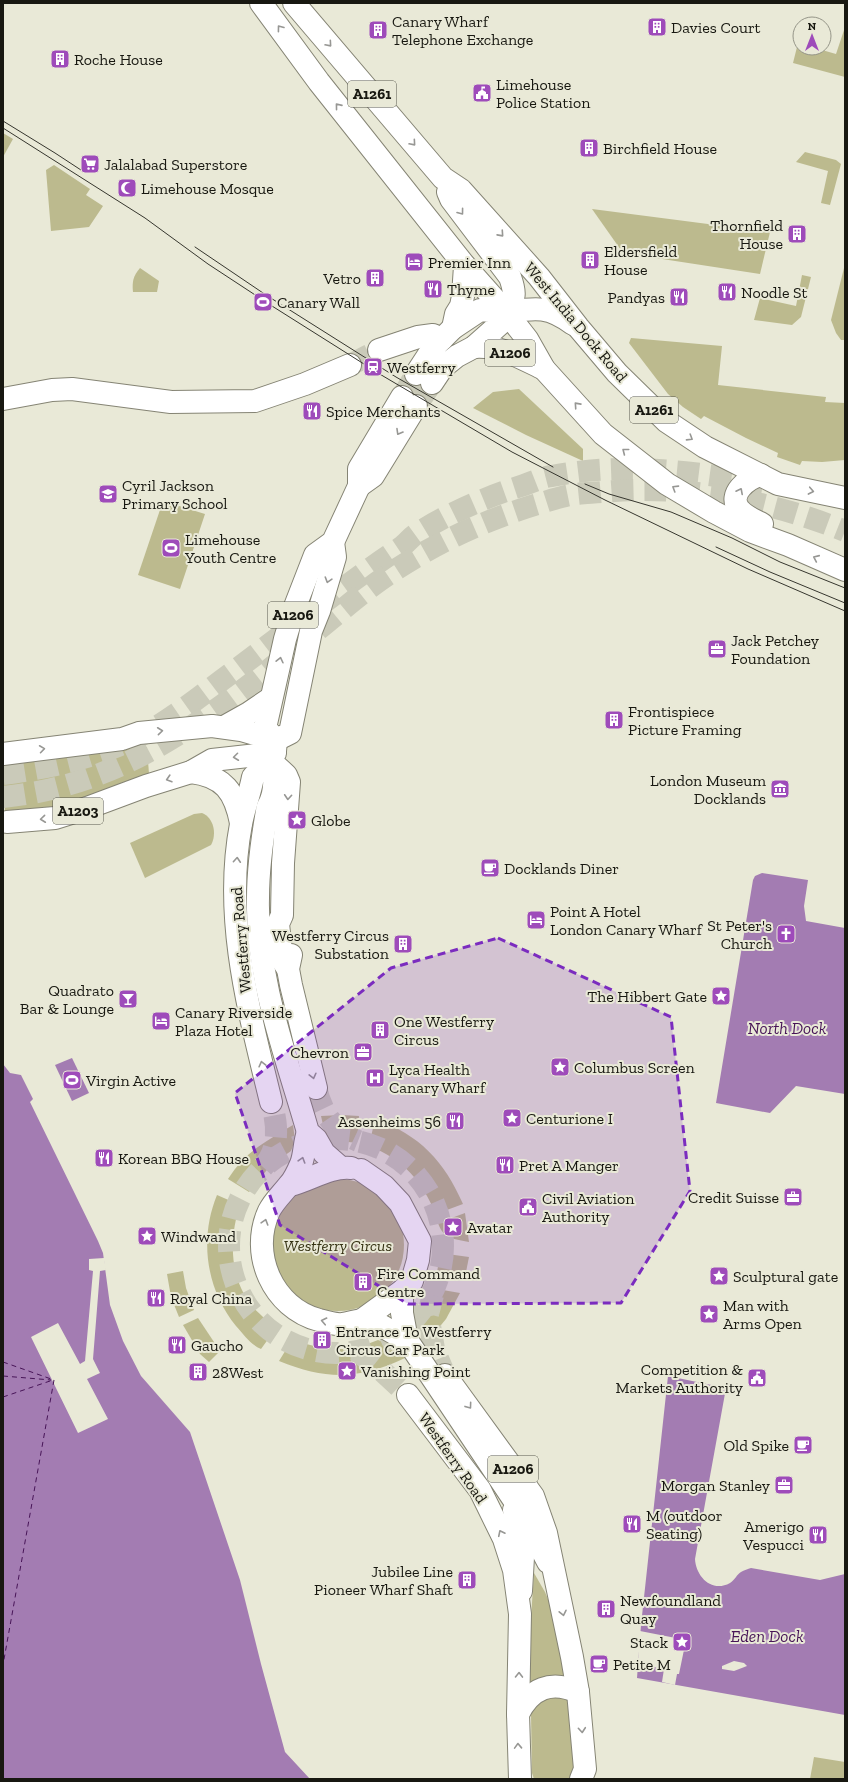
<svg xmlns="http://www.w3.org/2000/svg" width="848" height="1782" viewBox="0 0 848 1782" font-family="'Zilla Slab',serif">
	<rect width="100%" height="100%" fill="#e9e9d7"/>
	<g fill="#bcba8e">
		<polygon points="844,30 845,77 793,63 798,43 800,44 800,48 815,48 836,54"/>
		<polygon points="3,133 13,139 3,157"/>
		<polygon points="805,152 836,160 841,164 830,205 821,203 828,171 796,162"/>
		<polygon points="54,165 90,189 86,195 103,206 89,227 51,231 46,170"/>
		<polygon points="592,209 770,232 760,274 623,253"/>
		<polygon points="845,264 845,340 841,340 836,333 831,320"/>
		<path d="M140,268l19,13 -2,11h-24c-1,-10 0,-16 7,-24z"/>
		<polygon points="802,275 811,277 801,317 792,325 754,320 760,298 796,306"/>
		<polygon points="631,338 722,346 718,385 826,397 825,402 845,403 845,460 822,462 802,461 800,465 777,457 778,453 746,438 704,416 701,419 683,407 668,394 629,343"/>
		<polygon points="519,389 583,449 583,461 526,435 473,408 493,392"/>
		<polygon points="163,501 205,514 180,589 138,575"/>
		<polygon points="147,747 149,774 63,806 5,813 3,761"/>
		<path d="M202,813c12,5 15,21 9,32l-66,33 -15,-35 64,-29z"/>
		<polygon points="342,1115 359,1116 357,1143 340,1141 327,1142 321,1116"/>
		<path d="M375,1119c45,16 69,42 88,85l-27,10c-15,-34 -32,-54 -67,-68z"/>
		<path d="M293,1125l2,15 -4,11 -20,14 -22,27 -21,-13c18,-28 37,-37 65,-54z"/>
		<circle cx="338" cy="1245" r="66"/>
		<path d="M217,1195l23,10c-11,33 -11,72 12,101 6,7 20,18 22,25l-13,18c-11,-5 -17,-14 -25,-23 -30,-37 -37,-87 -19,-131z"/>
		<path d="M465,1213l4,29c-14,-3 -26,-3 -31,-19z"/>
		<polygon points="440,1253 469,1257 465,1277 437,1273"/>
		<polygon points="183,1271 186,1288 194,1310 179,1317 171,1297 167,1274"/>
		<path d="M437,1289l23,4 -14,26 -19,23c-13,-18 -13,-44 10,-53z"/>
		<polygon points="198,1318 220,1351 209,1362 200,1354 183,1325"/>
		<path d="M292,1340c35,10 51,14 86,0l16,6 11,12c-46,22 -79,22 -126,3z"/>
		<polygon points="534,1573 545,1592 553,1611 566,1679 526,1692"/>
		<polygon points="550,1696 569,1699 574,1762 571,1779 534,1779 532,1773 531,1715 534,1706"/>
		<polygon points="814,1757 845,1762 845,1779 810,1779"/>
	</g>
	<g fill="#a37cb2">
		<polygon points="762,873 808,880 804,906 806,921 845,928 845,1094 796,1086 770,1113 716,1103 753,880 755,876"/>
		<polygon points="72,1058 89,1093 72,1101 55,1065"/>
		<polygon points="3,1064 10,1073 21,1075 33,1099 30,1102 98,1241 103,1253 110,1305 123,1341 141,1376 190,1432 240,1580 261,1664 285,1752 310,1779 3,1779"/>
		<path d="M668,1376l58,12 -31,171c1,18 17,34 35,24 5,-3 7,-9 11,-11 3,-2 7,-3 10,-4l69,12 25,-6v141l-208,-37 4,-53z"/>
	</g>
	<g fill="#e9e9d7">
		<polygon points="104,1258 106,1270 100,1271 93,1359 100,1373 87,1379 108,1419 78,1433 31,1337 58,1323 80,1364 85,1361 93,1271 89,1270 89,1259"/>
		<polygon points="640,1631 686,1640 679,1674 677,1674 675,1685 662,1682 664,1669 638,1664"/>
		<polygon points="734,1661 744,1663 747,1666 734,1671 722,1669 722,1666"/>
	</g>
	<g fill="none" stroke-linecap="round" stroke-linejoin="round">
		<g stroke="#471457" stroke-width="1" stroke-dasharray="5 4" stroke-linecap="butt">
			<polyline points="3,1362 54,1380 3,1665"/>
			<polyline points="3,1376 51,1380"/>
			<polyline points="3,1397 53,1380"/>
		</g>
		<polyline stroke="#cacab9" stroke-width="22" stroke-dasharray="22 11" stroke-linecap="butt" points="350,365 379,350"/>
		<g stroke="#cacab9" stroke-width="22" stroke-dasharray="22 11" stroke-linecap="butt">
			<polyline points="402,397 416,374"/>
			<polyline points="416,406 432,383"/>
			<path d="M316,1088c6,24 17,43 42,53"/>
			<circle cx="336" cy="1246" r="107"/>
			<path d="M263,1167c17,-18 15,-43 8,-65"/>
			<polyline points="433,1295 428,1314 434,1349 445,1375"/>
			<polyline points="357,1351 381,1370 408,1395"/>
		</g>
		<g stroke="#cacab9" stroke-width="22" stroke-dasharray="22 11" stroke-linecap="butt">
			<path d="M3,774c53,-7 107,-19 153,-47 23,-14 45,-31 66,-47 60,-44 116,-91 178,-132 6,-4 10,-10 16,-14 33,-21 70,-37 108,-49 9,-3 18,-8 28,-9 71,-14 141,-5 211,8"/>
			<path d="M3,797c124,-12 213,-84 306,-160 23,-18 45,-38 70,-56 48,-34 102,-60 159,-77 10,-3 21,-7 32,-9 10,-2 22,-2 32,-3 83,-8 166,8 243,39"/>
		</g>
		<defs>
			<g id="minor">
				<polyline points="379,350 418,337 433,335 442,339"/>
				<polyline points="3,399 52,390 72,389 171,402 255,401 305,384 350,365"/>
				<path d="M274,764c0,11 2,25 -3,36 -1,4 -4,6 -4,11 -5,29 -9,58 -9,87 -2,81 28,157 50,234l8,7 8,14 16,14"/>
				<path d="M308,1132c-4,11 -3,22 -7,32 -3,7 -7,16 -12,21 -7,9 -15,16 -20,26 -20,43 4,97 50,109 7,2 16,5 24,4 7,-1 14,-4 21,-4 17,2 28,14 43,20"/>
				<polyline points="361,1170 384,1186 400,1203 420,1241 418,1260 412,1281 402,1291 362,1320"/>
				<path d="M290,1185c21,-5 39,-19 61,-17"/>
				<polyline points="402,1291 402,1313 407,1340 522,1512 548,1562"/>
				<polyline points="514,1510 523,1557 521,1591"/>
			</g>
			<g id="major">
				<polyline points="453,328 456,314 461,306 463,296 465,266"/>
				<path d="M474,347c26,-2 47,11 70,22"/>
				<polyline points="416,374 433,348 453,328 480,310 506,312 501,323 474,347 457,356 442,368 432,383"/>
				<polyline points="359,486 373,476 416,406"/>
				<polyline points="276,740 290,733 311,631 319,611 335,557 333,542"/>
				<polyline points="275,751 276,740 265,728 285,639 294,609 315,555 333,542 359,486 359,469 402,397"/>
				<polyline points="274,764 286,775 289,782 283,863 282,915 278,924 282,960 288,969"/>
				<polyline points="291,955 288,969 291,985 316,1088"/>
				<path d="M271,1102c-22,-91 -48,-184 -30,-278 3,-16 9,-31 12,-47l4,-4 17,-9"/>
				<polyline points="445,1375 533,1496 546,1533 572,1657 578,1692 585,1769 581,1779"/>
				<polyline points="408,1395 480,1490 504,1539 514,1570 520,1614 518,1714 520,1779"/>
				<path d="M518,1714c13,-26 33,-34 60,-22"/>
			</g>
			<g id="highway">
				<polyline points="261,3 319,82 465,266 506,312 527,339 544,369 603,434 667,484 714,512 750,531 788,545 845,570"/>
				<polyline points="294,3 443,178 461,190 539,277 578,327 617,373 666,421 705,447 778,484 845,498"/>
				<path d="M448,192l3,7 59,78c6,17 5,20 -4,35"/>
				<path d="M506,312c29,-4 42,-7 67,12"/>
				<path d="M761,475c-13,3 -34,19 -22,34 5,7 15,11 23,15"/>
				<polyline points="224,727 249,713 271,698"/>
				<polyline points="3,754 122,739 139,733 212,726 241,730 276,740"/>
				<path d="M191,772c33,4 44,20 50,51"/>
				<polyline points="7,822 55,818 87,808 146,786 191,772 212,760 275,753"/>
			</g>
		</defs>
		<use href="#minor" stroke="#858474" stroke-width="24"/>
		<use href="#major" stroke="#858474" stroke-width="24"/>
		<use href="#highway" stroke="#858474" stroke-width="24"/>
		<use href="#minor" stroke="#fff" stroke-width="22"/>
		<use href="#major" stroke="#fff" stroke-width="22"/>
		<use href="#highway" stroke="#fff" stroke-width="22"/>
		<g stroke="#36362e" stroke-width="1">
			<polyline points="3,121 55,153 84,172"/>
			<polyline points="3,128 145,218 208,264 272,306 383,376 512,452 605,500 748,569 845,611"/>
			<polyline points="195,247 266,295 396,377 553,467"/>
			<polyline points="585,484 609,494 671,512 732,538 780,562 845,588"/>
			<polyline points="716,547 770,572 845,603"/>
		</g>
	</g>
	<defs><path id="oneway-chevron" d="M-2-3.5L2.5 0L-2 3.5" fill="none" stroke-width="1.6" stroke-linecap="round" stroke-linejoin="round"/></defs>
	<g stroke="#979794">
		<use href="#oneway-chevron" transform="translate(280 28) rotate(-127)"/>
		<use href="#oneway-chevron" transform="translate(329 44) rotate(49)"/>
		<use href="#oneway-chevron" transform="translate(338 106) rotate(-129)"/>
		<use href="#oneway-chevron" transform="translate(413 143) rotate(49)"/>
		<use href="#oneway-chevron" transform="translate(461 212) rotate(53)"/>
		<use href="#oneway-chevron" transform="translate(501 234) rotate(48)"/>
		<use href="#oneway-chevron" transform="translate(577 405) rotate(-132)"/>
		<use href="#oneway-chevron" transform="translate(399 432) rotate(120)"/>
		<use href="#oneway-chevron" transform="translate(690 438) rotate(32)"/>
		<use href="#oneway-chevron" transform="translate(625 451) rotate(-142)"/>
		<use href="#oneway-chevron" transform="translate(675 488) rotate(-148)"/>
		<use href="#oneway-chevron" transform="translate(740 491) rotate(-63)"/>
		<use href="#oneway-chevron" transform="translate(811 491) rotate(11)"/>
		<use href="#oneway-chevron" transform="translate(816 558) rotate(-156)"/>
		<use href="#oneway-chevron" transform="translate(328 580) rotate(107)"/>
		<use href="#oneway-chevron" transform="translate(280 660) rotate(-77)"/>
		<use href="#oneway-chevron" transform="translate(160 731) rotate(-6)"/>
		<use href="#oneway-chevron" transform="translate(42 749) rotate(-8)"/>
		<use href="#oneway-chevron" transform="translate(236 757) rotate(173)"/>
		<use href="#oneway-chevron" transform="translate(169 779) rotate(163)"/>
		<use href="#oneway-chevron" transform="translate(288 797) rotate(94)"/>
		<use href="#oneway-chevron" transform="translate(43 819) rotate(174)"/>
		<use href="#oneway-chevron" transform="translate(237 860) rotate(-86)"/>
		<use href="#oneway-chevron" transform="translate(262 1064) rotate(-104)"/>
		<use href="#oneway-chevron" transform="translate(313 1076) rotate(76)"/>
		<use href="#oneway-chevron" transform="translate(302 1160) rotate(-73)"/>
		<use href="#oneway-chevron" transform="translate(265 1222) rotate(-73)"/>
		<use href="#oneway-chevron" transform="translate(324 1321) rotate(-168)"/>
		<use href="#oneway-chevron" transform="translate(469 1406) rotate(54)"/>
		<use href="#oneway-chevron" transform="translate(501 1533) rotate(-116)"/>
		<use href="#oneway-chevron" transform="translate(563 1613) rotate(78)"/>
		<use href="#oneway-chevron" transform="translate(519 1675) rotate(-89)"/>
		<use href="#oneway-chevron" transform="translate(582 1730) rotate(85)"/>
		<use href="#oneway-chevron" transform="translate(518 1746) rotate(-92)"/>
	</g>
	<path fill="#7b2cbf" fill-opacity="0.2" stroke="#7b2cbf" stroke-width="3" stroke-dasharray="8 5" stroke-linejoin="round" d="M498,938l173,79 19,174 -69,112 -213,1 -128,-79 -45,-132 156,-125z"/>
	<defs>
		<symbol id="building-square" viewBox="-11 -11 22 22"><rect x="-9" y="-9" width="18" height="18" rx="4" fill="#9e4bba" stroke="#e9e9d7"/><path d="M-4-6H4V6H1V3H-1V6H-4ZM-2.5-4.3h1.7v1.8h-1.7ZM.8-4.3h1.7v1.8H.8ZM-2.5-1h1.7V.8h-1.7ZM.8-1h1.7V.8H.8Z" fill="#fff"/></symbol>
		<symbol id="civic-square" viewBox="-11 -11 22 22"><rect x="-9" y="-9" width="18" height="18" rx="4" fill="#9e4bba" stroke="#e9e9d7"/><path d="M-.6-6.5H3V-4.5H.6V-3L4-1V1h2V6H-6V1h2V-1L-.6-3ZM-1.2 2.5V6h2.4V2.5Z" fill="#fff"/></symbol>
		<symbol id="supermarket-square" viewBox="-11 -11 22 22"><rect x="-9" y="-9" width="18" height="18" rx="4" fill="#9e4bba" stroke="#e9e9d7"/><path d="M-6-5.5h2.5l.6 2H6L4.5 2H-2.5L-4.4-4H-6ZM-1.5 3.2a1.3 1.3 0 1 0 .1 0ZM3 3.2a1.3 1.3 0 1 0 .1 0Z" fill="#fff"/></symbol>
		<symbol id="mosque-square" viewBox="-11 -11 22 22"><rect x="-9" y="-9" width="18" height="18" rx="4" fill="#9e4bba" stroke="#e9e9d7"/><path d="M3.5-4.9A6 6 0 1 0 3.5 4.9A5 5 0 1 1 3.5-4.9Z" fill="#fff"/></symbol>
		<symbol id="hotel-square" viewBox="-11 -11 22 22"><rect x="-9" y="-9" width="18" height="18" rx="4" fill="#9e4bba" stroke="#e9e9d7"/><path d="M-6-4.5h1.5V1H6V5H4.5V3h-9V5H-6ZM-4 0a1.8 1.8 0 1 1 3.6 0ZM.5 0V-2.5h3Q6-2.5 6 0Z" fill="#fff"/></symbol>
		<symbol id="restaurant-square" viewBox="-11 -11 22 22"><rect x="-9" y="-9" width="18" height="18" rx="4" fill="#9e4bba" stroke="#e9e9d7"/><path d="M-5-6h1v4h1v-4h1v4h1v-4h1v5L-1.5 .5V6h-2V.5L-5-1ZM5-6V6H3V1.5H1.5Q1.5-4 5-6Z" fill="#fff"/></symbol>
		<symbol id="stadium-square" viewBox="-11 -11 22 22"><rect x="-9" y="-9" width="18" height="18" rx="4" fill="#9e4bba" stroke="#e9e9d7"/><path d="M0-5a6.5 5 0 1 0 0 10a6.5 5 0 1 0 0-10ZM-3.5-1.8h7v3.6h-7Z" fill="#fff"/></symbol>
		<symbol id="station-square" viewBox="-11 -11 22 22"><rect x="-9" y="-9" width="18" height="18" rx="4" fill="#9e4bba" stroke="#e9e9d7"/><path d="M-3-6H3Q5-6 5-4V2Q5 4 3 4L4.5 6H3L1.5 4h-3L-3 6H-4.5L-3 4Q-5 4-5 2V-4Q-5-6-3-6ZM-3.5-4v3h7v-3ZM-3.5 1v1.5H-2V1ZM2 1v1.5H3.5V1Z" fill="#fff"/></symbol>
		<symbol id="school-square" viewBox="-11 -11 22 22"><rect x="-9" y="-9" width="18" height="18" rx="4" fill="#9e4bba" stroke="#e9e9d7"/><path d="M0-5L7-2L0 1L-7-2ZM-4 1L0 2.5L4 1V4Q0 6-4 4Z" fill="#fff"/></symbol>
		<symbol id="office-square" viewBox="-11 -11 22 22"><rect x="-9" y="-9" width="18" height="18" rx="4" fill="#9e4bba" stroke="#e9e9d7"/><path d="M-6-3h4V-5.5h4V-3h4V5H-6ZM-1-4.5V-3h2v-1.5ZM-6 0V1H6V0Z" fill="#fff"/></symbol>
		<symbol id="museum-square" viewBox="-11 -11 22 22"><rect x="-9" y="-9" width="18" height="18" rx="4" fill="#9e4bba" stroke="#e9e9d7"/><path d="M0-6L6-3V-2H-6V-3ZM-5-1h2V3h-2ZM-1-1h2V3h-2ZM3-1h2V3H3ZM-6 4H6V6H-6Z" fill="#fff"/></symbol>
		<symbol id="sight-square" viewBox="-11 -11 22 22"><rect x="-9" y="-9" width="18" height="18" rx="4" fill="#9e4bba" stroke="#e9e9d7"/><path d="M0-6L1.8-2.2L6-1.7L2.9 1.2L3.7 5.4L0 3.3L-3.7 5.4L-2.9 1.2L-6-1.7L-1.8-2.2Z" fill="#fff"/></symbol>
		<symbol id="cafe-square" viewBox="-11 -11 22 22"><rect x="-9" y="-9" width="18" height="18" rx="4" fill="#9e4bba" stroke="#e9e9d7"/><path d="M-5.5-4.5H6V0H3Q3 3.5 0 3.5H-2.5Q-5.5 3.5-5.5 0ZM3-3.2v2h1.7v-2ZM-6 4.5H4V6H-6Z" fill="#fff"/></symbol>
		<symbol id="church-square" viewBox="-11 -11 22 22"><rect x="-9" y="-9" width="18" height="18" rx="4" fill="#9e4bba" stroke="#e9e9d7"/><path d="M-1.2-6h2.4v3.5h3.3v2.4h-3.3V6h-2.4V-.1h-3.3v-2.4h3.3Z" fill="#fff"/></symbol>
		<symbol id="bar-square" viewBox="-11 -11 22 22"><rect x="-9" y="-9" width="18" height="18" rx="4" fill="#9e4bba" stroke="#e9e9d7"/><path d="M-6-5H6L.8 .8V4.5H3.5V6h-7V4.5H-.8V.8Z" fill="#fff"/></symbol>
		<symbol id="hospital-square" viewBox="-11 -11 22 22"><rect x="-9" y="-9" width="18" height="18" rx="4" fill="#9e4bba" stroke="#e9e9d7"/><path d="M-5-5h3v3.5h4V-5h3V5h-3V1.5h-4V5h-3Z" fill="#fff"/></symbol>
	</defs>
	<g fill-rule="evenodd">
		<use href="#building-square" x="646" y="16" width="22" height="22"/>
		<use href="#building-square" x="367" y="19" width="22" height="22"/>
		<use href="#building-square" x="49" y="48" width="22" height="22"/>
		<use href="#civic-square" x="471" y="82" width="22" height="22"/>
		<use href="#building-square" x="578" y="137" width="22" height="22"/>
		<use href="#supermarket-square" x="79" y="153" width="22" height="22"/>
		<use href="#mosque-square" x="116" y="177" width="22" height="22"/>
		<use href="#building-square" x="786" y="223" width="22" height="22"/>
		<use href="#building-square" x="579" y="249" width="22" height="22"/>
		<use href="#hotel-square" x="403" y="251" width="22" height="22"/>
		<use href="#building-square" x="364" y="267" width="22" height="22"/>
		<use href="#restaurant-square" x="422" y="278" width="22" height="22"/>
		<use href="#restaurant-square" x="716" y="281" width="22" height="22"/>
		<use href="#restaurant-square" x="668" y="286" width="22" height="22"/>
		<use href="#stadium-square" x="252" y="291" width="22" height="22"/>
		<use href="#station-square" x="362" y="356" width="22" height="22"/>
		<use href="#restaurant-square" x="301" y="400" width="22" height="22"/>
		<use href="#school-square" x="97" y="483" width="22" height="22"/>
		<use href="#stadium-square" x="160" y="537" width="22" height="22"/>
		<use href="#office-square" x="706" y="638" width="22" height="22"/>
		<use href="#building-square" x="603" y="709" width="22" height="22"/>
		<use href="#museum-square" x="769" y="778" width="22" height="22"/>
		<use href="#sight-square" x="286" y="809" width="22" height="22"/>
		<use href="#cafe-square" x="479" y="857" width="22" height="22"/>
		<use href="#hotel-square" x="525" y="909" width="22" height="22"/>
		<use href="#church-square" x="775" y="923" width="22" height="22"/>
		<use href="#building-square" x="392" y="933" width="22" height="22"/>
		<use href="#sight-square" x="710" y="985" width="22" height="22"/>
		<use href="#bar-square" x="117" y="988" width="22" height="22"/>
		<use href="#hotel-square" x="150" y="1010" width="22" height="22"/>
		<use href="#building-square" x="369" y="1019" width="22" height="22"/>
		<use href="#office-square" x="352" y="1041" width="22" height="22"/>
		<use href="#sight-square" x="549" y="1056" width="22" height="22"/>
		<use href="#hospital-square" x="364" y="1067" width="22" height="22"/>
		<use href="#stadium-square" x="61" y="1069" width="22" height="22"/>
		<use href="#sight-square" x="501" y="1107" width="22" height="22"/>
		<use href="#restaurant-square" x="444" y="1110" width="22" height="22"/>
		<use href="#restaurant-square" x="93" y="1147" width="22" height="22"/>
		<use href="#restaurant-square" x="494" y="1154" width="22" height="22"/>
		<use href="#office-square" x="782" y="1186" width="22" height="22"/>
		<use href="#civic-square" x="517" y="1196" width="22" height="22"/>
		<use href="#sight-square" x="442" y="1216" width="22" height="22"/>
		<use href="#sight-square" x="136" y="1225" width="22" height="22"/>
		<use href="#sight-square" x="708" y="1265" width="22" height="22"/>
		<use href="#building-square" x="352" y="1271" width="22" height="22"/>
		<use href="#restaurant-square" x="145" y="1287" width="22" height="22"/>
		<use href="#sight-square" x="698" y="1303" width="22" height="22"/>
		<use href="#building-square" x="311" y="1329" width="22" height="22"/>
		<use href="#restaurant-square" x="166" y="1334" width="22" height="22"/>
		<use href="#sight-square" x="336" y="1360" width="22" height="22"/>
		<use href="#building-square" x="187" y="1361" width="22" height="22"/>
		<use href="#civic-square" x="746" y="1367" width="22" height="22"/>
		<use href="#cafe-square" x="792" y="1434" width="22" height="22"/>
		<use href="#office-square" x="773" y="1474" width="22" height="22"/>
		<use href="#restaurant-square" x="621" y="1513" width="22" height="22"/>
		<use href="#restaurant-square" x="807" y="1524" width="22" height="22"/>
		<use href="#building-square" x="456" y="1569" width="22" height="22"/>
		<use href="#building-square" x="595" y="1598" width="22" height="22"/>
		<use href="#sight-square" x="671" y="1631" width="22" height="22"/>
		<use href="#cafe-square" x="588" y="1653" width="22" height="22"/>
	</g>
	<g text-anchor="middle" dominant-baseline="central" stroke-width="4" stroke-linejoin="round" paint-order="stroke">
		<g fill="#e9e9d7" stroke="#57574c" stroke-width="1">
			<rect x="348" y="81" width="48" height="26" rx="3"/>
			<rect x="485" y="340" width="50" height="26" rx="3"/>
			<rect x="630" y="397" width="48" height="26" rx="3"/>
			<rect x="268" y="602" width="50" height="26" rx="3"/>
			<rect x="53" y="798" width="50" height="26" rx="3"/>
			<rect x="488" y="1456" width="50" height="26" rx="3"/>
		</g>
		<g font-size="15" font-weight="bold" fill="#181811">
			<text x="372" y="94">A1261</text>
			<text x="510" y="353">A1206</text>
			<text x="654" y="410">A1261</text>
			<text x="293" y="615">A1206</text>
			<text x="78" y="811">A1203</text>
			<text x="513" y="1469">A1206</text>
		</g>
		<g font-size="16" fill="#181811" stroke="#e9e9d7" text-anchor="start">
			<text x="392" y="21">Canary Wharf<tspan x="392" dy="18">Telephone Exchange</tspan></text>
			<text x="671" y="27">Davies Court</text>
			<text x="74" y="59">Roche House</text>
			<text x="496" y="84">Limehouse<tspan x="496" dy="18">Police Station</tspan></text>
			<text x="603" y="148">Birchfield House</text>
			<text x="104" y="164">Jalalabad Superstore</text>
			<text x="141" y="188">Limehouse Mosque</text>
			<text x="783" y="225" text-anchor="end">Thornfield<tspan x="783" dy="18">House</tspan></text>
			<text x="604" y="251">Eldersfield<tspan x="604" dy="18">House</tspan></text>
			<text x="428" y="262">Premier Inn</text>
			<text x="361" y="278" text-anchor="end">Vetro</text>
			<text x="447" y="289">Thyme</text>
			<text x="741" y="292">Noodle St</text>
			<text x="665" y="297" text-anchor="end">Pandyas</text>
			<text x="277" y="302">Canary Wall</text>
			<text x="387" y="367">Westferry</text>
			<text x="326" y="411">Spice Merchants</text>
			<text x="122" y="485">Cyril Jackson<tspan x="122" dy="18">Primary School</tspan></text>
			<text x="185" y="539">Limehouse<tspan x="185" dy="18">Youth Centre</tspan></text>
			<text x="731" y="640">Jack Petchey<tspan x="731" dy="18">Foundation</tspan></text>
			<text x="628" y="711">Frontispiece<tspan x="628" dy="18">Picture Framing</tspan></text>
			<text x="766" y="780" text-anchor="end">London Museum<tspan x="766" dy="18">Docklands</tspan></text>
			<text x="311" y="820">Globe</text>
			<text x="504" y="868">Docklands Diner</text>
			<text x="550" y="911">Point A Hotel<tspan x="550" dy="18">London Canary Wharf</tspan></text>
			<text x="772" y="925" text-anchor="end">St Peter's<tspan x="772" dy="18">Church</tspan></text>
			<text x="389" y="935" text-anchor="end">Westferry Circus<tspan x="389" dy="18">Substation</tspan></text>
			<text x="114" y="990" text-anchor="end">Quadrato<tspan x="114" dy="18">Bar &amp; Lounge</tspan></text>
			<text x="707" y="996" text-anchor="end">The Hibbert Gate</text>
			<text x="175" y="1012">Canary Riverside<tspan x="175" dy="18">Plaza Hotel</tspan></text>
			<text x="394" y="1021">One Westferry<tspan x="394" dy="18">Circus</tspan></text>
			<text x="349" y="1052" text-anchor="end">Chevron</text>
			<text x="574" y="1067">Columbus Screen</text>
			<text x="389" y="1069">Lyca Health<tspan x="389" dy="18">Canary Wharf</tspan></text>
			<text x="86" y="1080">Virgin Active</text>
			<text x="526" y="1118">Centurione I</text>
			<text x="441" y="1121" text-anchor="end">Assenheims 56</text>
			<text x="118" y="1158">Korean BBQ House</text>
			<text x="519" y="1165">Pret A Manger</text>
			<text x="779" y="1197" text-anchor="end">Credit Suisse</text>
			<text x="542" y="1198">Civil Aviation<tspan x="542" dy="18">Authority</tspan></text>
			<text x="467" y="1227">Avatar</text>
			<text x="161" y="1236">Windwand</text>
			<text x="377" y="1273">Fire Command<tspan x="377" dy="18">Centre</tspan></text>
			<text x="733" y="1276">Sculptural gate</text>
			<text x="170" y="1298">Royal China</text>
			<text x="723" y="1305">Man with<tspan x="723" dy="18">Arms Open</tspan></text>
			<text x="336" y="1331">Entrance To Westferry<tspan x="336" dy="18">Circus Car Park</tspan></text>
			<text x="191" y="1345">Gaucho</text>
			<text x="743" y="1369" text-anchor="end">Competition &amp;<tspan x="743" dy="18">Markets Authority</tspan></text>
			<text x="361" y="1371">Vanishing Point</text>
			<text x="212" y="1372">28West</text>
			<text x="789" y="1445" text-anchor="end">Old Spike</text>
			<text x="770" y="1485" text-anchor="end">Morgan Stanley</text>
			<text x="646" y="1515">M (outdoor<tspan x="646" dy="18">Seating)</tspan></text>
			<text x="804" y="1526" text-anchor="end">Amerigo<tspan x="804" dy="18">Vespucci</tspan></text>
			<text x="453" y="1571" text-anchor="end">Jubilee Line<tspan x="453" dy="18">Pioneer Wharf Shaft</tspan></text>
			<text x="620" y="1600">Newfoundland<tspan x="620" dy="18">Quay</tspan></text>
			<text x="668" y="1642" text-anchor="end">Stack</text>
			<text x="613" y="1664">Petite M</text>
		</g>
		<g font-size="16" fill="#181811" stroke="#e9e9d7">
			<text transform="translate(576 322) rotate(50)">West India Dock Road</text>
			<text transform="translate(241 940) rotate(-95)">Westferry Road</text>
			<text transform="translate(453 1458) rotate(55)">Westferry Road</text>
		</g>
		<g font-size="16" font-style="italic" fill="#343112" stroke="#e9e9d7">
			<text x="338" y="1245">Westferry Circus</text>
		</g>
		<g font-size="17" font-style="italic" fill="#471457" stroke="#e9e9d7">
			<text x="787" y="1028">North Dock</text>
			<text x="767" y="1636">Eden Dock</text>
		</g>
	</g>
	<rect width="848" height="1782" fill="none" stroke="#181811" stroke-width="8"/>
	<g transform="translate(812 36)"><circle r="19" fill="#e9e9d7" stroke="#959588"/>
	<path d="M0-3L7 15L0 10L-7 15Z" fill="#9e4bba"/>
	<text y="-6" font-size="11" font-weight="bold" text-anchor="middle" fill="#181811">N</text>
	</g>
</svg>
